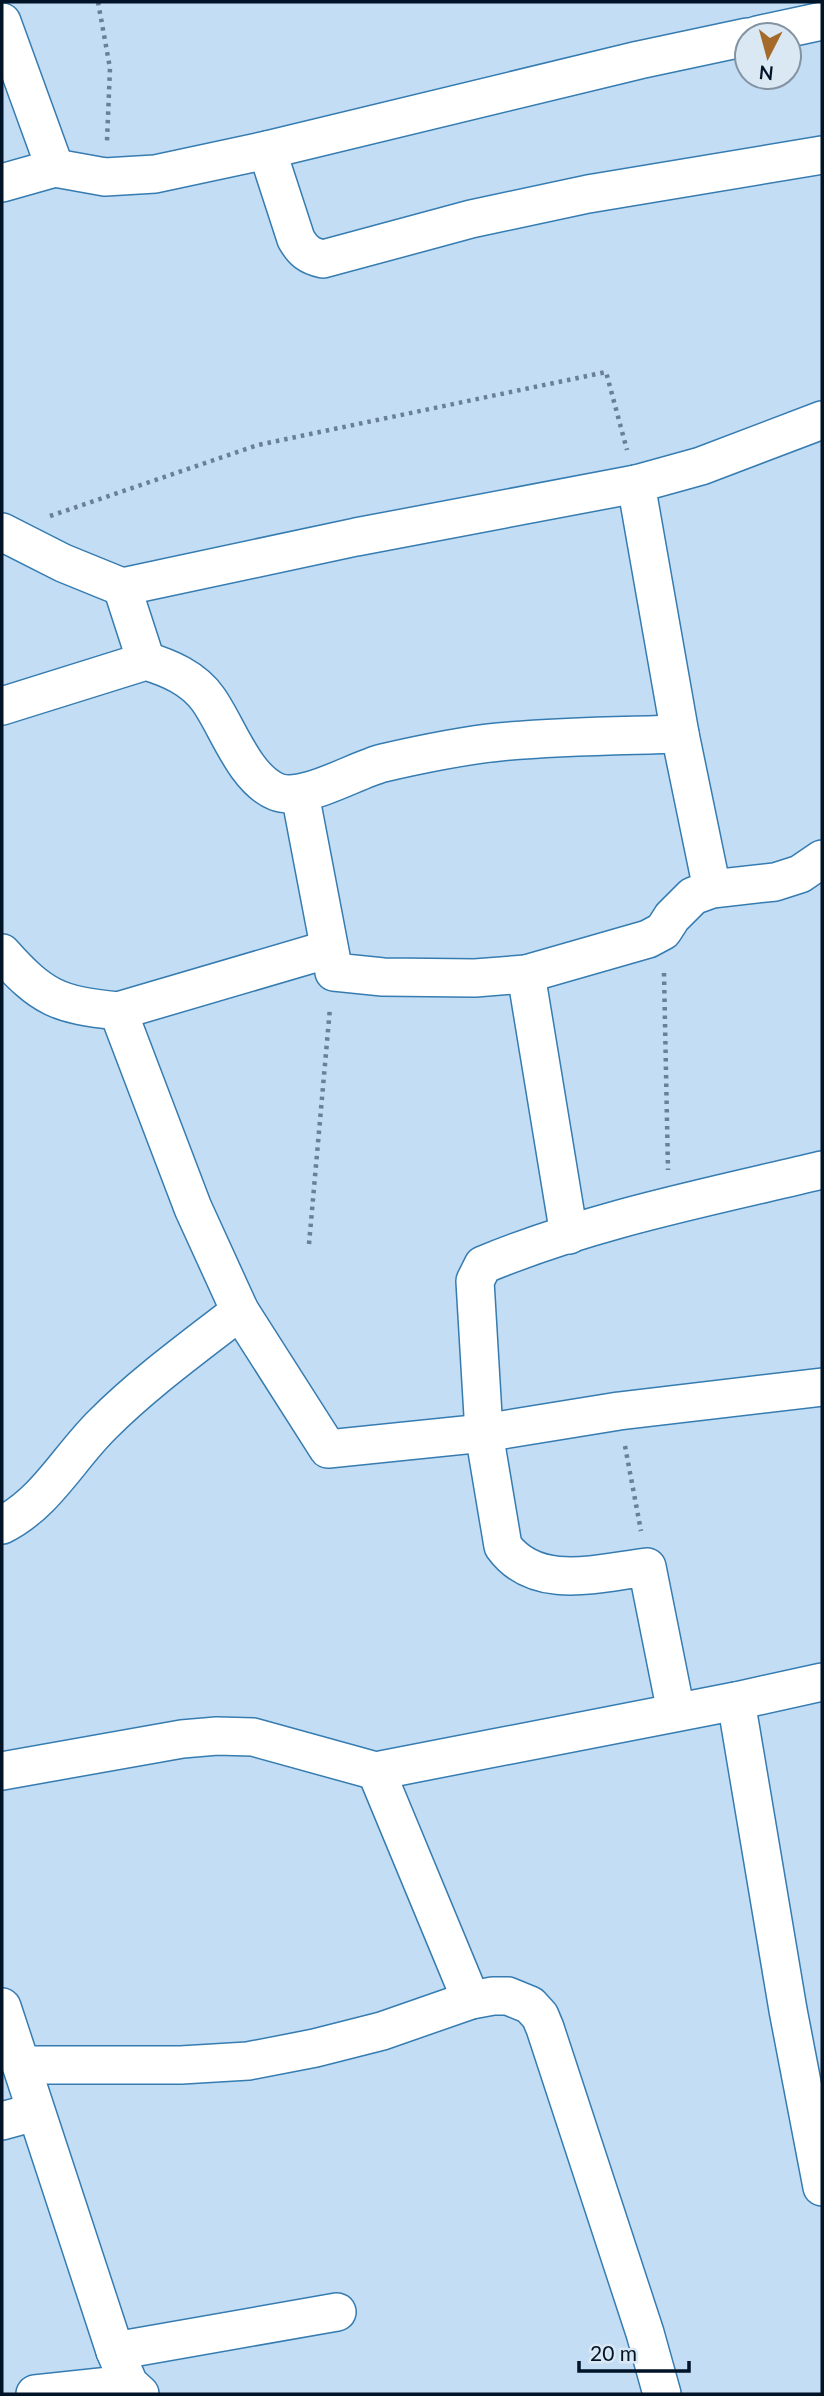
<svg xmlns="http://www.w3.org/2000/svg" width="824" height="2396" viewBox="0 0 824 2396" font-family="Lato,sans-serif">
	<rect width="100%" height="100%" fill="#c2ddf4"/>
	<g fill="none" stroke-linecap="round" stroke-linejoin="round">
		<defs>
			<g id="minor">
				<polyline points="2,22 55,168"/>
				<polyline points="757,35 822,21"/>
				<path d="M267,150l29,89c7,12 13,17 27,20l148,-40 117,-25 234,-39"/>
				<polyline points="2,183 55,168 105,177 155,174 267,150 639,60 747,37"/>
				<polyline points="636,484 680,734 712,889"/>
				<polyline points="2,532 63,563 122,587"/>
				<polyline points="146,661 122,587 356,537 636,484 701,466 822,420"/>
				<path d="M2,706l144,-45c23,7 47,17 62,38 19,26 36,80 69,93 27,10 78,-22 106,-29 39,-9 77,-17 116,-21 60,-6 120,-6 181,-8"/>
				<polyline points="300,794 334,972 383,977 475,978 526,974 648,939 663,931 672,917 693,896 712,889 775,882 800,874 822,859"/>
				<path d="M2,953c40,45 56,52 116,58l211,-62"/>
				<polyline points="526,974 569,1235"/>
				<polyline points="118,1011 193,1208 240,1311 328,1449 484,1433 619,1411 822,1387"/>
				<path d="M2,1525c44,-22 67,-68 101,-101 42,-42 91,-77 137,-113"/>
				<polyline points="736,1701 788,2010 822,2187"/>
				<path d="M676,1712l-29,-145c-48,6 -111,25 -144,-21l-19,-113 -9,-152 8,-16c108,-45 226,-68 339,-95"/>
				<polyline points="2,1771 182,1739 217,1736 253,1737 376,1771 736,1701 822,1682"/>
				<polyline points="376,1771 471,2000"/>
				<polyline points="2,2007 115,2351 129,2384 140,2394"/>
				<polyline points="21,2065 181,2065 248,2061 315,2048 382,2031 471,2000 493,1996 508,1996 530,2005 540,2016 545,2028 645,2333 662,2394"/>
				<polyline points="2,2121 35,2112"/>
				<polyline points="115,2351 337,2312"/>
				<polyline points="35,2394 129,2384"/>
			</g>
		</defs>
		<use href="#minor" stroke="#367cb1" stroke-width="40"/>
		<g stroke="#698096" stroke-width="4.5" stroke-dasharray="3.5 5" stroke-linecap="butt">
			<polyline points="98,2 110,68 107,141"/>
			<polyline points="50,516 258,445 606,372 627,450"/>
			<polyline points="664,973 668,1170"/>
			<polyline points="309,1244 330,1008"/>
			<polyline points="625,1446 641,1531"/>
		</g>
		<use href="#minor" stroke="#fff" stroke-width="37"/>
	</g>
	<rect width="824" height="2396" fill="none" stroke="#001327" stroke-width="7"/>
	<g transform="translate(768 56) rotate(186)"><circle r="33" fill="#dae8f4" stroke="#8393a2" stroke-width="2"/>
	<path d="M0-5L12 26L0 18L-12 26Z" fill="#a56a2a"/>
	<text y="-10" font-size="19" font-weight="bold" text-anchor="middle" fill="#001327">N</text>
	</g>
	<path d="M579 2361v10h110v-10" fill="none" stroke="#001327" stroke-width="3.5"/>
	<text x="590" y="2361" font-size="21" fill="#001327" stroke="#dae8f4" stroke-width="5" paint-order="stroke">20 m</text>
</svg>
